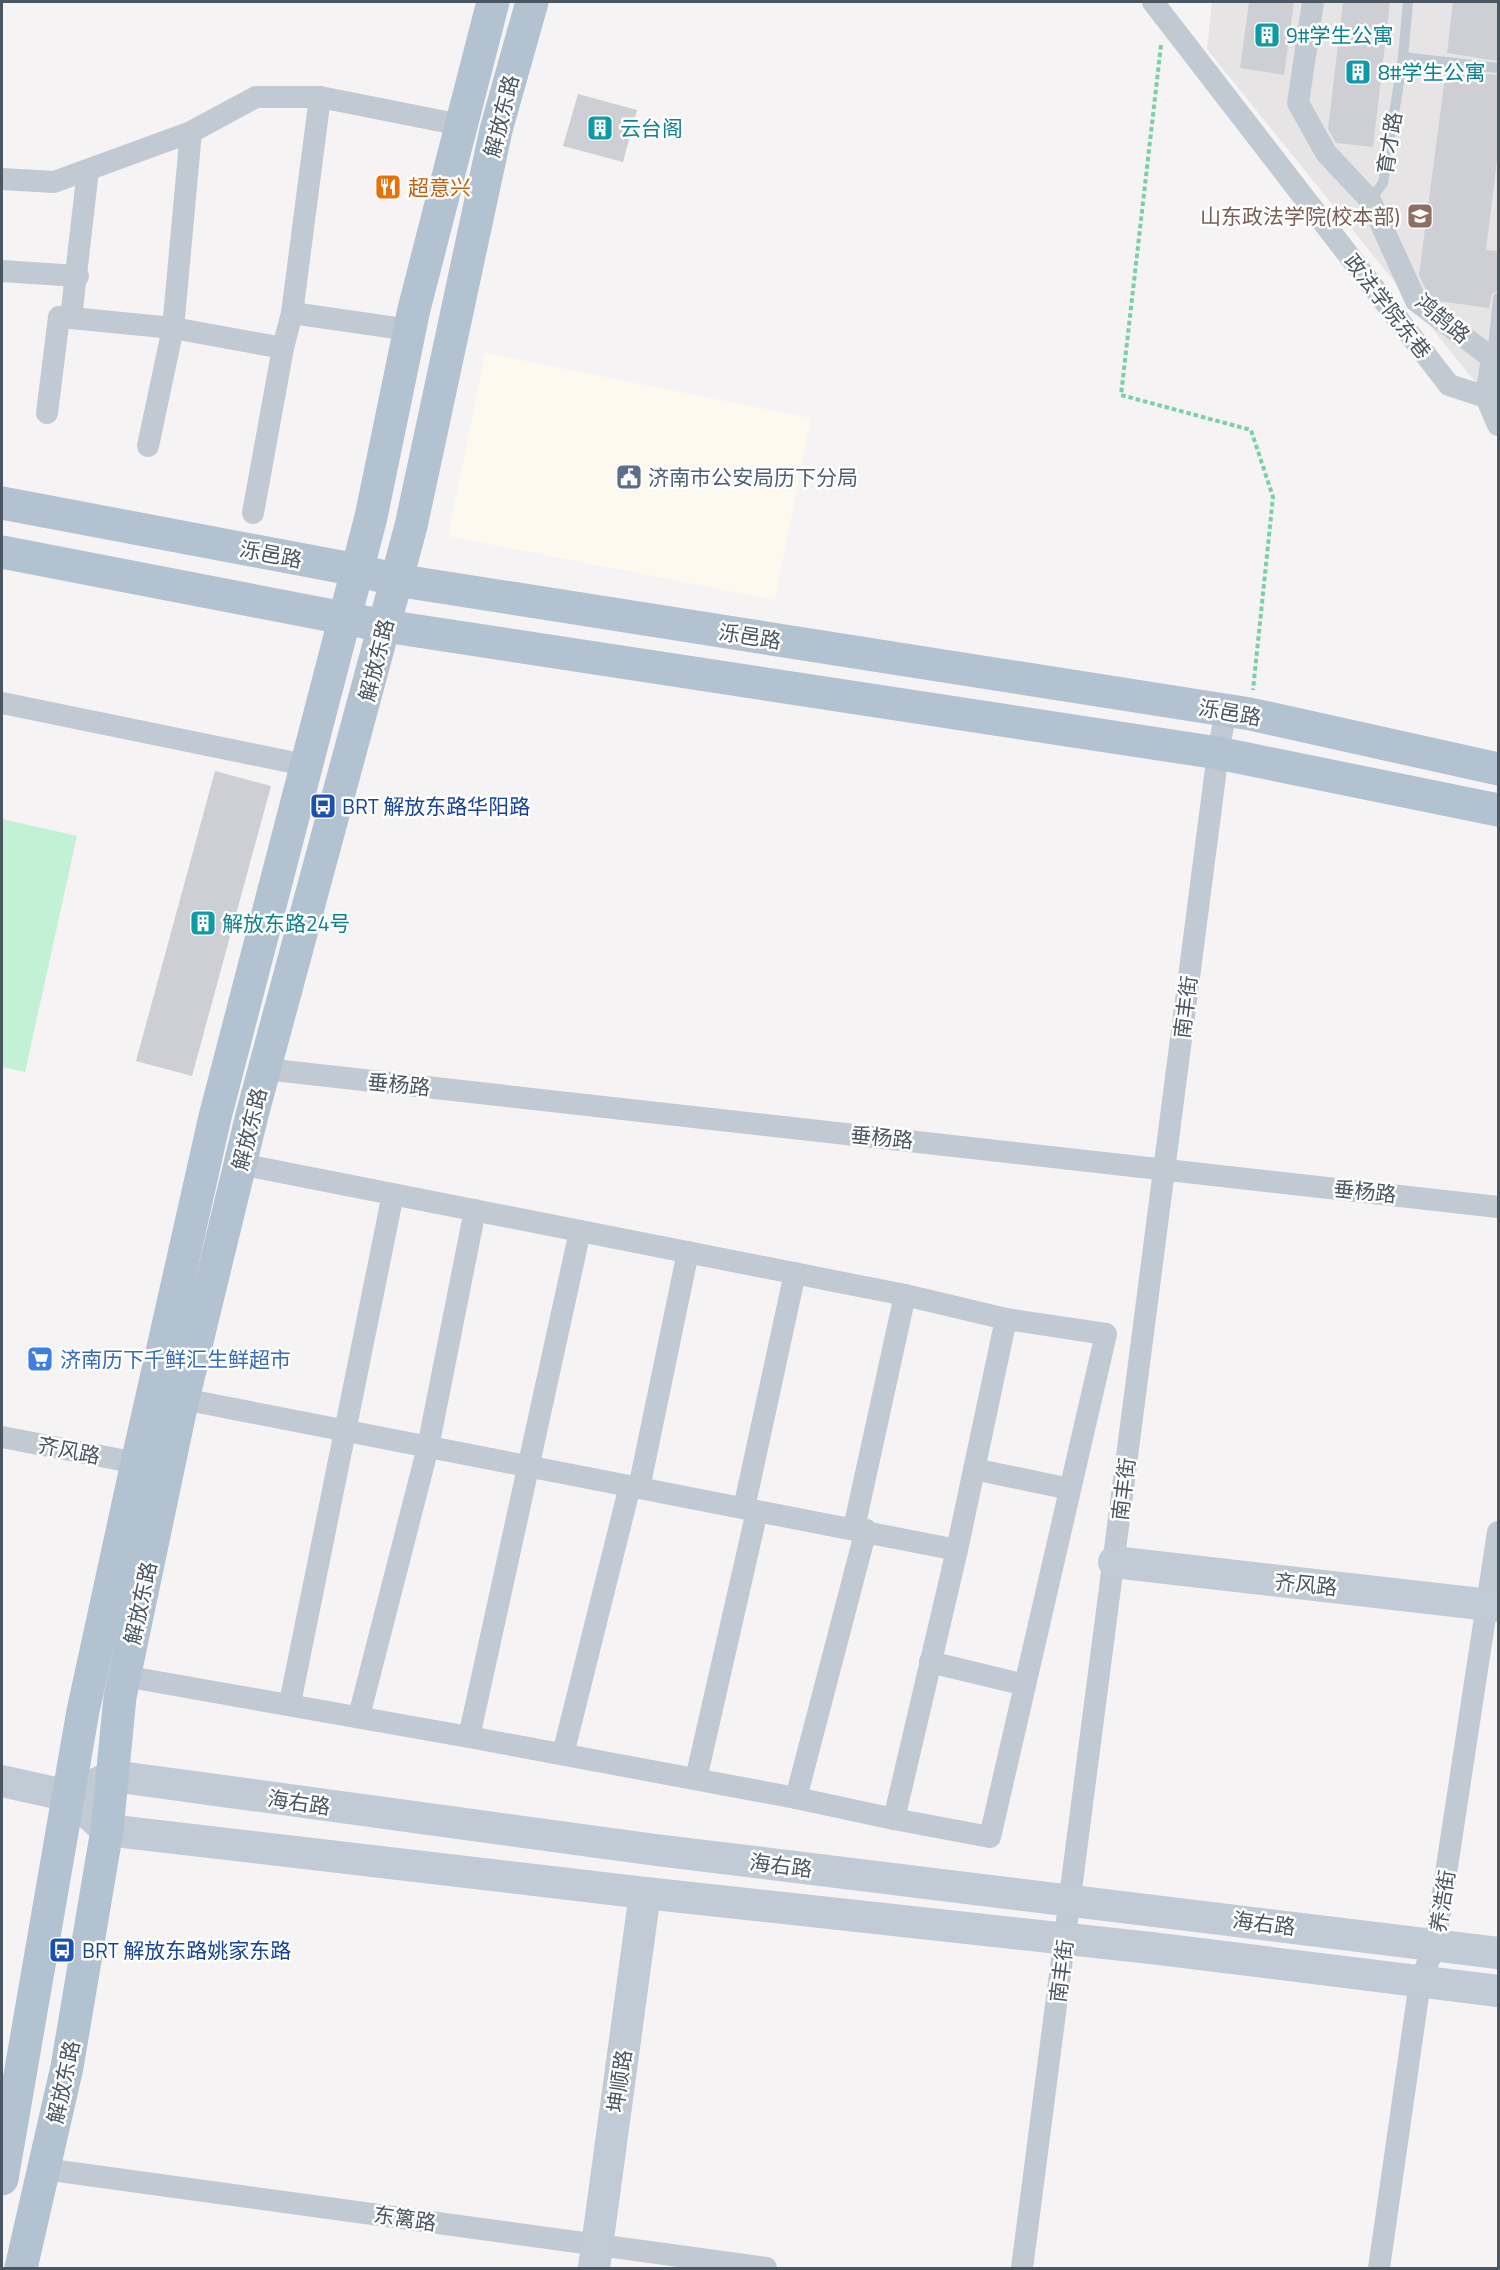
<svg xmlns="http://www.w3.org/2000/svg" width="1500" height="2270" viewBox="0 0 1500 2270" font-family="'Titillium Web','Noto Sans SC',sans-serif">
	<rect width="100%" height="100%" fill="#f5f3f3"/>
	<polygon fill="#fdf9ef" points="485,353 811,418 775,600 448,536"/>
	<polygon fill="#e6e4e5" points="1212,2 1498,2 1498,389 1476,383 1207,49"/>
	<polygon fill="#c3f1d5" points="2,819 77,836 25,1072 2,1067"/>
	<g fill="#cdcfd5">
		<polygon points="1249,2 1294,2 1284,75 1240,68"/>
		<polygon points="1343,2 1390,2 1373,147 1336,143 1328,129"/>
		<polygon points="1453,2 1498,2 1498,61 1447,53"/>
		<polygon points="1446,70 1498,75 1498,152 1486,250 1498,251 1498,291 1492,294 1489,308 1438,301 1427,292 1419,275"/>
		<polygon points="578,94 637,110 623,162 563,146"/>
		<polygon points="215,771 271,786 192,1076 136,1061"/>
	</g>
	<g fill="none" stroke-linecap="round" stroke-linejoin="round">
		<polyline stroke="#7ad0a6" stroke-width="4" stroke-dasharray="4.5 3" stroke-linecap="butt" points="1161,45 1121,395 1251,430 1273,497 1253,690"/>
		<g stroke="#c1cad2" stroke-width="10">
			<polyline points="1403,57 1498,68"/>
			<polyline points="1370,200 1383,183 1403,57 1408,2"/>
			<polyline points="1492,357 1498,298"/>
		</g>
		<g stroke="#c1cad2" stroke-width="22">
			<polyline points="1153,2 1449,385 1486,397 1498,425"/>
			<polyline points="1313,2 1298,103 1326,153 1370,200 1416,301 1492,358 1498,359"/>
			<polyline points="88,170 71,318 173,328 191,132"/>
			<polyline points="2,179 54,182 191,132 256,97 320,97 461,125"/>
			<polyline points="2,271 78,276"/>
			<polyline points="292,313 320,97"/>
			<polyline points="1486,397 1492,358"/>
			<polyline points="47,413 59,317 71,318"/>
			<polyline points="148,446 173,328 283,348"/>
			<polyline points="253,513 283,348 292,313 410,330"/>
			<polyline points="2,703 305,765"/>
			<polyline points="265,1069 1498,1207"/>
			<polyline points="240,1164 905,1295 1006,1319"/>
			<polyline points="183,1399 957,1550 894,1819 990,1837 1106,1334 1006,1319 957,1550"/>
			<polyline points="2,1437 137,1463"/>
			<polyline points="974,1469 1070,1489"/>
			<polyline points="639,1488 688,1252"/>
			<polyline points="744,1508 795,1273"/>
			<polyline points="854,1528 905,1295"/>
			<polyline points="930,1662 1025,1685"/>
			<polyline points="124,1676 469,1737 796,1798 894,1819"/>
			<polyline points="290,1703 393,1194"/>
			<polyline points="359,1716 428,1447 475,1210"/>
			<polyline points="469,1737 580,1231"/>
			<polyline points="563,1754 630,1486"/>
			<polyline points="696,1779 757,1511"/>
			<polyline points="796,1798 866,1530"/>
			<polyline points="44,2169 766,2268"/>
			<polyline points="1022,2268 1218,753 1226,710"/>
			<polyline points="1379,2268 1420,1982 1435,1945 1498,1532"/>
		</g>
		<g stroke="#c1cbd6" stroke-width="32">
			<polyline points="1114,1562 1498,1606"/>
			<polyline points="2,1781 69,1796 107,1830 645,1893 1151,1948 1498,1991"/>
			<polyline points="69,1796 113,1776 656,1850 1498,1953"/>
			<polyline points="594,2268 645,1893"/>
		</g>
		<g stroke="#b3c2d1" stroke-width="33">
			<polyline points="2,503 357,570 396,580 1250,714 1498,769"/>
			<polyline points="2,552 385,626 1218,753 1498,810"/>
			<polyline points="2,2179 83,1711 137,1463 215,1117 371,517 414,309 493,2"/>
			<polyline points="21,2268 67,2067 107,1830 120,1697 181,1407 252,1115 411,526 496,130 532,2"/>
		</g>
	</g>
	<defs>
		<symbol id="building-square" viewBox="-11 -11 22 22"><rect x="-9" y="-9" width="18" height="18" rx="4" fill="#0f9aa8" stroke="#fff"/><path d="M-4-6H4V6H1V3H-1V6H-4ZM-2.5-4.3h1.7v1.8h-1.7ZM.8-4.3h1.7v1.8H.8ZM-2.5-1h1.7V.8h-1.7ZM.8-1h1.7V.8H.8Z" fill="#fff"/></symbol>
		<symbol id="restaurant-square" viewBox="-11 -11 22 22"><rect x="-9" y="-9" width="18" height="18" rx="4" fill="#e8710a" stroke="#fff"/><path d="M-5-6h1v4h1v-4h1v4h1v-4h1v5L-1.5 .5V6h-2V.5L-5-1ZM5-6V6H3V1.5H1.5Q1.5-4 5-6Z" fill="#fff"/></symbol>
		<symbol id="university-square" viewBox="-11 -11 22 22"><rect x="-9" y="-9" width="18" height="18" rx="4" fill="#8d6e63" stroke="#fff"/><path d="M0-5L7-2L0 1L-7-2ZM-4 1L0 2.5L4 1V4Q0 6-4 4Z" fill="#fff"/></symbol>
		<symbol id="civic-square" viewBox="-11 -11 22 22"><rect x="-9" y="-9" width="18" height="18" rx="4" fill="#5c6f8a" stroke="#fff"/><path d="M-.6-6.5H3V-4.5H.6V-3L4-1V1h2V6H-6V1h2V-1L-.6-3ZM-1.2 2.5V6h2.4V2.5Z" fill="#fff"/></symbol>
		<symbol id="bus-square" viewBox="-11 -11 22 22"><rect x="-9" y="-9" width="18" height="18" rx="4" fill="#1a4fb4" stroke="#fff"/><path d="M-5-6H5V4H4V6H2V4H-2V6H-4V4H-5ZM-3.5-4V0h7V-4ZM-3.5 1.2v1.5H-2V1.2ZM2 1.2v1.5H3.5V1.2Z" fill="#fff"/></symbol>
		<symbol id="supermarket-square" viewBox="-11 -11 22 22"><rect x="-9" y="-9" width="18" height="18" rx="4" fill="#3f7fe0" stroke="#fff"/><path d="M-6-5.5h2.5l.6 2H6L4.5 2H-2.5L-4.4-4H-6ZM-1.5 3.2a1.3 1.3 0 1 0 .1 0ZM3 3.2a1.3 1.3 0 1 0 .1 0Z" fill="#fff"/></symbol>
	</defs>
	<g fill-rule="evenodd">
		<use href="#building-square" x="1252" y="20" width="30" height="30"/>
		<use href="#building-square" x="1343" y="57" width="30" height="30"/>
		<use href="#building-square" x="585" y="113" width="30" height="30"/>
		<use href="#restaurant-square" x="373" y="172" width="30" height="30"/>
		<use href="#university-square" x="1405" y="201" width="30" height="30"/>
		<use href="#civic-square" x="614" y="462" width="30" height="30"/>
		<use href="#bus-square" x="308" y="791" width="30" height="30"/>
		<use href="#building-square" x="188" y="908" width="30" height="30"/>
		<use href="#supermarket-square" x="25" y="1344" width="30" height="30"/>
		<use href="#bus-square" x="47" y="1935" width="30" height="30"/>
	</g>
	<g text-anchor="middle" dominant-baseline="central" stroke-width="5" stroke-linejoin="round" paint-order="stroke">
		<g font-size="21" fill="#0d838f" stroke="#fff" text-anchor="start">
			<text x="1286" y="35">9#学生公寓</text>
			<text x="1378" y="72">8#学生公寓</text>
			<text x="620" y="128">云台阁</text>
			<text x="222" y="923">解放东路24号</text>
		</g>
		<g font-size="21" fill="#4a5661" stroke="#fff">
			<text transform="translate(501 116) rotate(-76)">解放东路</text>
			<text transform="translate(1389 143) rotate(-81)">育才路</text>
			<text transform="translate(1388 306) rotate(52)">政法学院东巷</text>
			<text transform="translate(1443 318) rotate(40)">鸿鹄路</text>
			<text transform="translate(271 554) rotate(11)">泺邑路</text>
			<text transform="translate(750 636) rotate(9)">泺邑路</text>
			<text transform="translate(376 660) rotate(-76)">解放东路</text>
			<text transform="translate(1230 712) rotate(10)">泺邑路</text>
			<text transform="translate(1185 1007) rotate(-83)">南丰街</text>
			<text transform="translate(399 1084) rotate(6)">垂杨路</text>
			<text transform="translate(249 1129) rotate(-76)">解放东路</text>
			<text transform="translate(882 1137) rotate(6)">垂杨路</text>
			<text transform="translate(1365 1191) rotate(6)">垂杨路</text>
			<text transform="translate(69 1450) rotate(11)">齐风路</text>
			<text transform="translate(1123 1489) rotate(-83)">南丰街</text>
			<text transform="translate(1306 1584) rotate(6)">齐风路</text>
			<text transform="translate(140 1603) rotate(-78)">解放东路</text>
			<text transform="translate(299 1802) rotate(8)">海右路</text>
			<text transform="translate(781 1865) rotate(7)">海右路</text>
			<text transform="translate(1442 1901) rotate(-81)">养浩街</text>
			<text transform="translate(1264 1923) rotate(7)">海右路</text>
			<text transform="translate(1061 1971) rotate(-83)">南丰街</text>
			<text transform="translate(619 2081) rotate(-82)">坤顺路</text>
			<text transform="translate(63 2082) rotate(-78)">解放东路</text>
			<text transform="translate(405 2218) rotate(8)">东篱路</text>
		</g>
		<g font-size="21" fill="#c56008" stroke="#fff" text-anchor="start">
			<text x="408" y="187">超意兴</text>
		</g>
		<g font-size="21" fill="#785e54" stroke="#fff" text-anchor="end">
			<text x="1400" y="216">山东政法学院(校本部)</text>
		</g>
		<g font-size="21" fill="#4e5e75" stroke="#fff" text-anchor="start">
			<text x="648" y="477">济南市公安局历下分局</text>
		</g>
		<g font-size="21" fill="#164399" stroke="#fff" text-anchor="start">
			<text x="342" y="806">BRT 解放东路华阳路</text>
			<text x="82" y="1950">BRT 解放东路姚家东路</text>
		</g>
		<g font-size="21" fill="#366cbe" stroke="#fff" text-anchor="start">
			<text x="60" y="1359">济南历下千鲜汇生鲜超市</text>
		</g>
	</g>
	<rect width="1500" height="2270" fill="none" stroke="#4a5661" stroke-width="6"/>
</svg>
